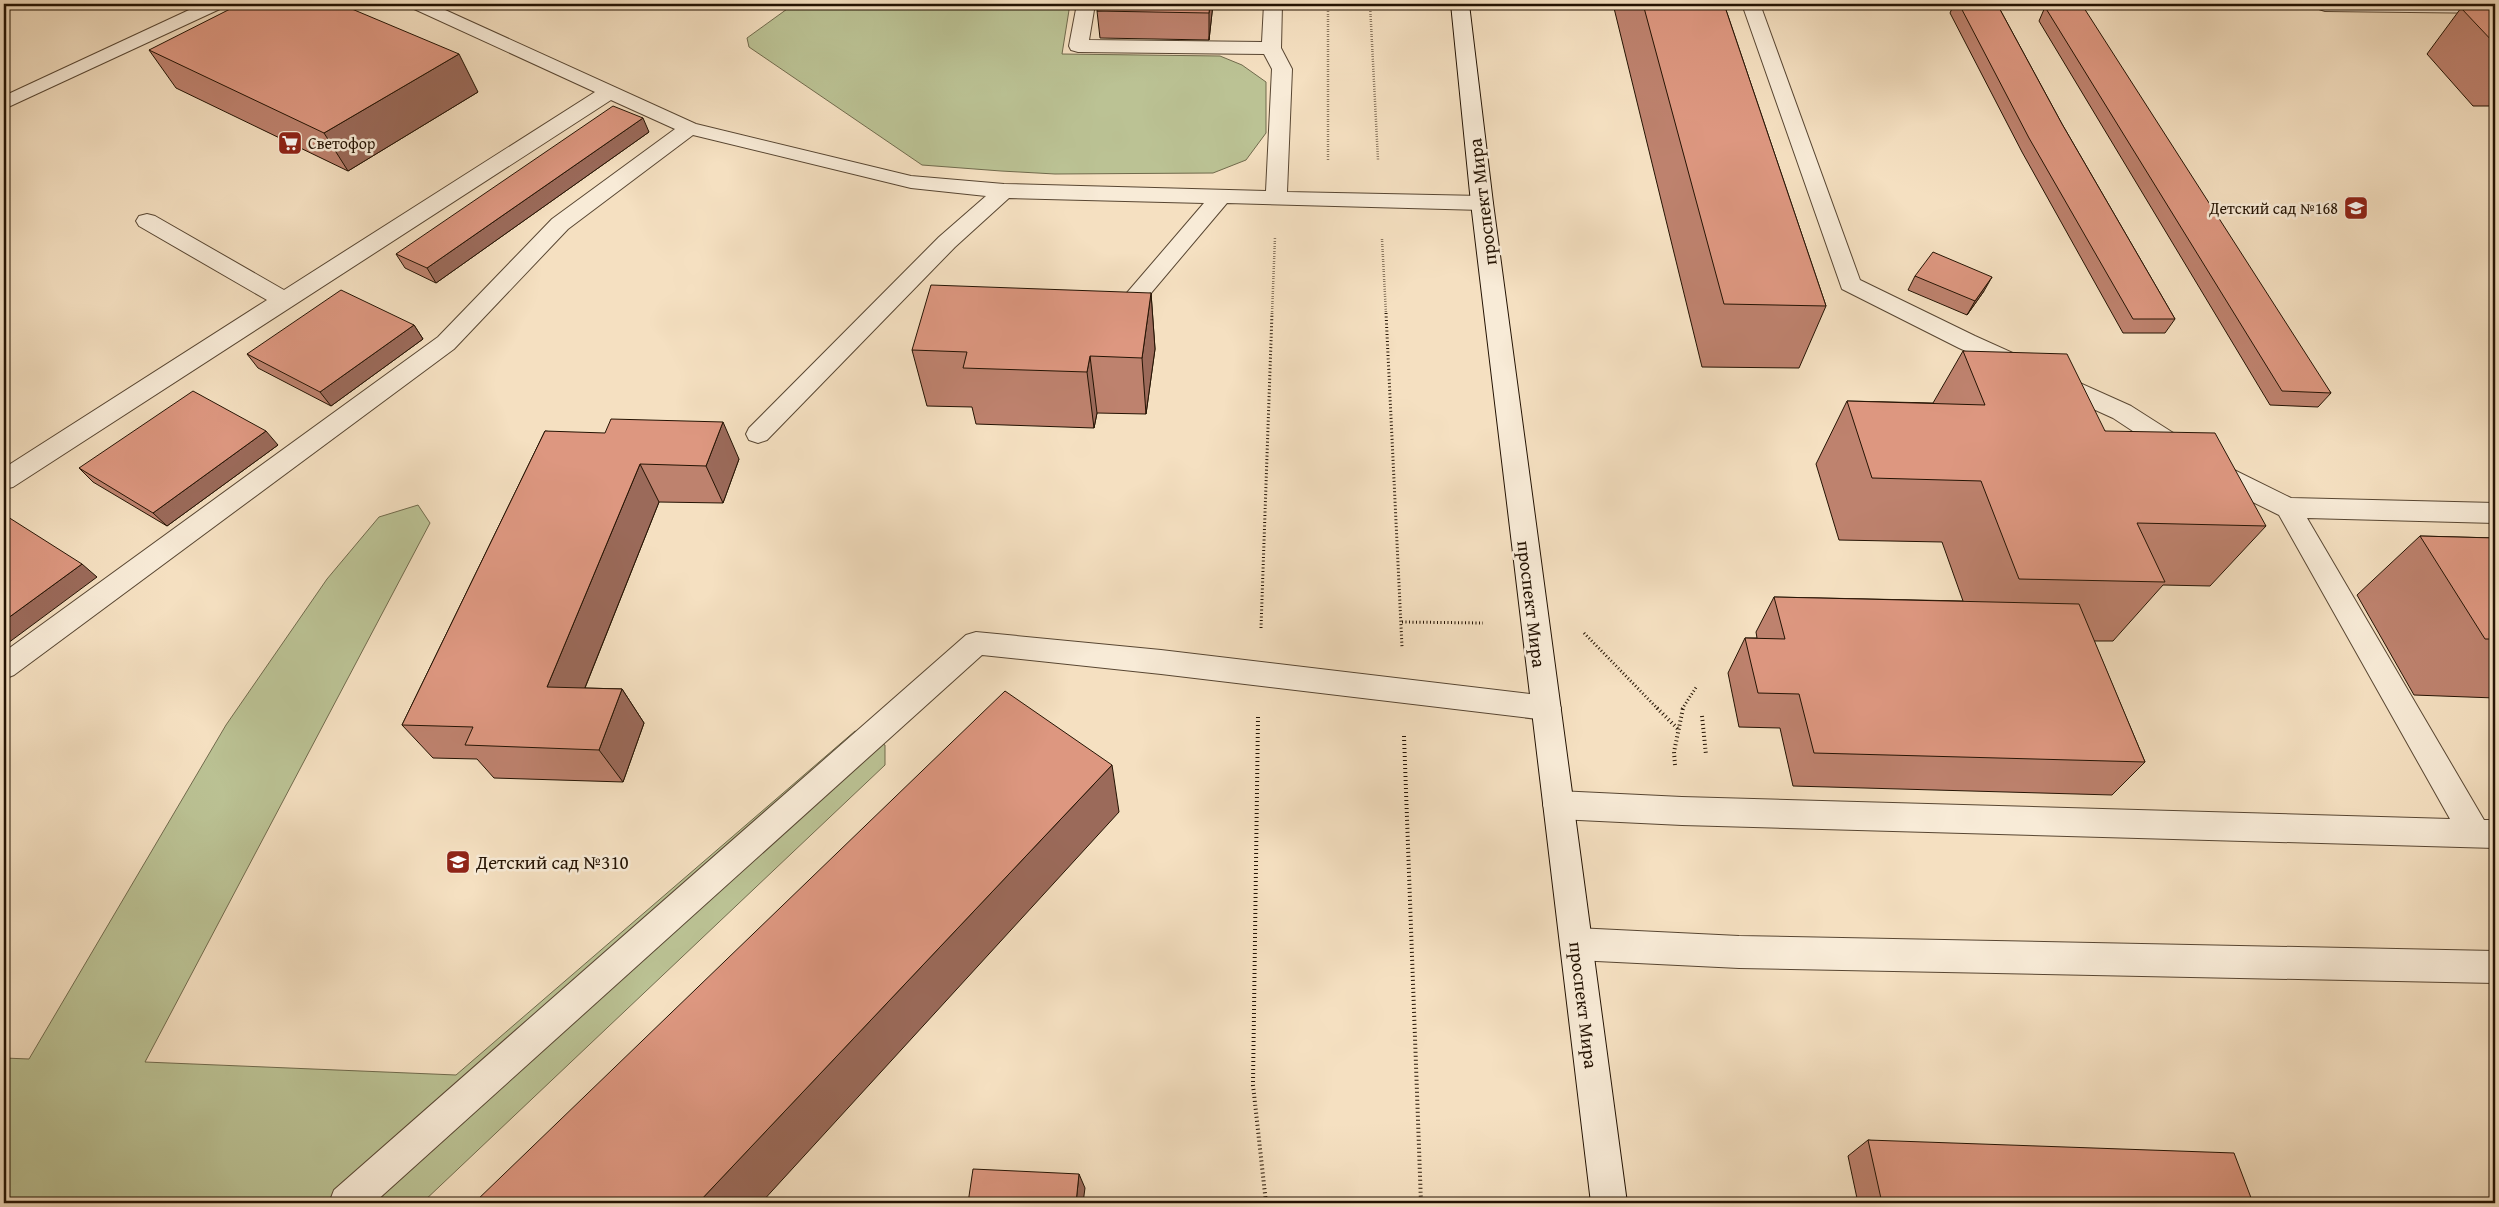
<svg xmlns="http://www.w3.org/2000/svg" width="2499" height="1207" viewBox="0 0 2499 1207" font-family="'Gentium Book Plus',serif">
	<rect width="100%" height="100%" fill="#f5e0c1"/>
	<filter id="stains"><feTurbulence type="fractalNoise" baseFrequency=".004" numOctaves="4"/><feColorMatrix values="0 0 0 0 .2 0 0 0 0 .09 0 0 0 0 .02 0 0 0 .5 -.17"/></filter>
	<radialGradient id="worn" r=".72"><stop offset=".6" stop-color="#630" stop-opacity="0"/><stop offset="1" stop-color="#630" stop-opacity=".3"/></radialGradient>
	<g fill="#bbc294" stroke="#706a4c">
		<polygon points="794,4 1070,4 1062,54 1220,56 1242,65 1266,82 1266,133 1246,160 1213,173 1055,174 1001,171 922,165 749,47 747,38"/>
		<polygon points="418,505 430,523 145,1062 456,1075 855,731 885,745 885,765 422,1203 4,1203 4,1058 29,1059 226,725 327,579 379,517"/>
	</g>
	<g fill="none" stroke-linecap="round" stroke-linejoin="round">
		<defs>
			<g id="lane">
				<polygon points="202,4 225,4 222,8 4,109 4,96"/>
				<polygon points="409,4 432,4 696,124 911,176 1004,184 1266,191 1272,69 1264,54 1078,52 1071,50 1069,46 1077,4 1095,4 1089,40 1262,42 1264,4 1282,4 1281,48 1292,69 1287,192 1482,196 1490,198 1493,203 1490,208 1482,210 1227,203 1135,312 1127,315 1119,312 1116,307 1119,302 1204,203 1009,198 955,247 767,440 758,443 749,440 746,434 749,428 939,237 986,196 911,188 693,135 568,229 454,349 14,675 4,679 4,652 438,337 552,219 675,129 611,100 13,487 4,489 4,468 267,300 139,226 136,221 139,216 147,214 155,216 284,290 595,92 412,8"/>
				<polygon points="1742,4 1760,4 1860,280 1975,336 2131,406 2222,464 2291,498 2495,503 2495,523 2307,518 2484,820 2495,820 2495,848 1682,825 1558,819 1547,815 1543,805 1547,795 1558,791 1682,797 2450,819 2279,515 2204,478 2113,418 1959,348 1842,289"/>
				<polygon points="2317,4 2495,4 2495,13 2325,11 2319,9"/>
				<polygon points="976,632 1161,650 1546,696 1556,699 1561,708 1556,717 1546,720 1161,674 982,655 374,1203 329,1203 334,1190 966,635"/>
				<polygon points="1576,928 1739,936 2495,951 2495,983 1739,968 1576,960 1564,955 1560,944 1564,933"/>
			</g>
			<polygon id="secondary" points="1451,4 1469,4 1493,203 1627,1203 1591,1203 1471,203"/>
		</defs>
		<use href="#lane" stroke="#584632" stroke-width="2"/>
		<use href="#secondary" stroke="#241303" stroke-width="2"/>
		<g stroke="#241303" stroke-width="2.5" stroke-dasharray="0.5 2" stroke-linecap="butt">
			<polyline points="1328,4 1328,161"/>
			<polyline points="1370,4 1378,160"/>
			<polyline points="1382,239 1386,314"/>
			<polyline points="1272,314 1275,237"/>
		</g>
		<g stroke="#241303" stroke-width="3" stroke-dasharray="1 2.5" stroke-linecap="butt">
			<polyline points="1386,313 1402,647"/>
			<polyline points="1402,622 1483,623"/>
			<polyline points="1261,628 1272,313"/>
			<polyline points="1584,633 1658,709"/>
			<polyline points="1682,709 1697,686"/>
		</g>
		<g stroke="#241303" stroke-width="4" stroke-dasharray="1 3" stroke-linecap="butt">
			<polyline points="1657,708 1678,729"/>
			<polyline points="1702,716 1706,755"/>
			<polyline points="1258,717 1253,1085 1266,1203"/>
			<polyline points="1404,736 1421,1203"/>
			<polyline points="1675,765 1674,752 1683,708"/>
		</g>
		<use href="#lane" fill="#f8ebd7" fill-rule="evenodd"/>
		<use href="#secondary" fill="#f8ebd7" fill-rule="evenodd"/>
	</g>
	<g fill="#be826e" stroke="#241303">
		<polygon points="1213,4 1209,40 1100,38 1097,11"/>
		<polygon points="1613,4 1724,4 1826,306 1799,368 1702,367"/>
		<polygon points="1954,4 1997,4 2062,124 2175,319 2165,333 2123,333 2022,152 1950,13"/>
		<polygon points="2045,7 2331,393 2318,407 2270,405 2039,21"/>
		<polygon points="2461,8 2495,8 2495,106 2473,106 2427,54"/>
		<polygon points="149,50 478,92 348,171 176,88"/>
		<polygon points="649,132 436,283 405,268 396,254"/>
		<polygon points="1915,276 1984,291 1967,315 1908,290"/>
		<polygon points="1151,293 1155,349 1146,414 1097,413 1094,428 976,424 972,407 927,406 912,350"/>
		<polygon points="414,325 423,339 331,406 258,368 247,354"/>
		<polygon points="1963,351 2105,431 2266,526 2210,586 2163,585 2113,641 2094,641 2145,762 2112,795 1793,786 1780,728 1739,727 1728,673 1745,638 1757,638 1756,632 1774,597 1963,601 1942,542 1839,540 1816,464 1847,401 1933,403"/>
		<polygon points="545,431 739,459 723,503 659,502 585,688 622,689 644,723 623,782 494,778 477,759 433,758 402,725"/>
		<polygon points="278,445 167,526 93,482 79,468"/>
		<polygon points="2420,536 2495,538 2495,698 2414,695 2357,595"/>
		<polygon points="1868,1140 2253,1203 1858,1203 1848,1156"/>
	</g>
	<g fill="#9b6a5a" stroke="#241303">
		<polygon points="1210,4 1213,4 1209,40 1209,13"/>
		<polygon points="459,54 478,92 348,171 324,133"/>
		<polygon points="643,118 649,132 436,283 427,268"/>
		<polygon points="1992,277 1984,291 1967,315 1975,301"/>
		<polygon points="1151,293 1155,349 1146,414 1142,358"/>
		<polygon points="414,325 423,339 331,406 320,392"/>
		<polygon points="1090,356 1097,413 1094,428 1087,372"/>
		<polygon points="723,422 739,459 723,503 706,466"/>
		<polygon points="266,431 278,445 167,526 153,513"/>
		<polygon points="640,464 659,502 572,720 547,687"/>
		<polygon points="82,564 97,577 4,646 4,621"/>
		<polygon points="622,689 644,723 623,782 599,750"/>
		<polygon points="1112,765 1119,812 761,1203 698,1203"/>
		<polygon points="1079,1174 1085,1188 1083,1203 1076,1203"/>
	</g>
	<g fill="#dd9780" stroke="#241303">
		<polygon points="240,4 340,4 459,54 324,133 149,50"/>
		<polygon points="1098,4 1210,4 1209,13 1097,11"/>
		<polygon points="1643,4 1724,4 1826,306 1724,304"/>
		<polygon points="1959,4 1997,4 2062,124 2175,319 2133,319 2029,138"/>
		<polygon points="2045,7 2084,8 2331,393 2282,391"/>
		<polygon points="2461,8 2495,8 2495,44"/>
		<polygon points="613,106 643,118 427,268 396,254"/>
		<polygon points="1933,252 1992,277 1975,301 1915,276"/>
		<polygon points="931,285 1151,293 1142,358 1090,356 1087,372 963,368 967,352 912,350"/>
		<polygon points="341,290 414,325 320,392 247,354"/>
		<polygon points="1963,351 2067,354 2105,431 2215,433 2266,526 2137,523 2165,582 2019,579 1981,481 1872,478 1847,401 1985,405"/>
		<polygon points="193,391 266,431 153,513 79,468"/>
		<polygon points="611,419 723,422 706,466 640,464 547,687 622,689 599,750 465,745 473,727 402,725 545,431 605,433"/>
		<polygon points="8,517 82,564 4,621 4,520"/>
		<polygon points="2420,536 2495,538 2495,639 2485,639"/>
		<polygon points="1774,597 2079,604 2145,762 1814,753 1799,694 1758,693 1745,638 1785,639"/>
		<polygon points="1005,691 1112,765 698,1203 474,1203"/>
		<polygon points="1868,1140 2234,1153 2253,1203 1882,1203"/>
		<polygon points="973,1169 1079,1174 1076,1203 968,1203"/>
	</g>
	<defs>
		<symbol id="supermarket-square" viewBox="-11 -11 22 22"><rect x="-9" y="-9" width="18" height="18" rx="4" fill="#8f2418" stroke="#f8ebd7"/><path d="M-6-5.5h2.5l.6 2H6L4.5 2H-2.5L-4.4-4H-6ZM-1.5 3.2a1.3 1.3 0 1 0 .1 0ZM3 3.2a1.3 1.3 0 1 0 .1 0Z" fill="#fff"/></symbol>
		<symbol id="school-square" viewBox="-11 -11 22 22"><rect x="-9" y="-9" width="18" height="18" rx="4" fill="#8f2418" stroke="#f8ebd7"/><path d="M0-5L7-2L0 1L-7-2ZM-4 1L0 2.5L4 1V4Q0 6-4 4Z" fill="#fff"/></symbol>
	</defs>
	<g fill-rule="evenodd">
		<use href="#supermarket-square" x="276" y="129" width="28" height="28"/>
		<use href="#school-square" x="2342" y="194" width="28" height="28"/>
		<use href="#school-square" x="444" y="848" width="28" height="28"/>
	</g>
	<g text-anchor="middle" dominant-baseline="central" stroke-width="5" stroke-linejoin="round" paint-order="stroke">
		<g font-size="16" fill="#241303" stroke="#f8ebd7" text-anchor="start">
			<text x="308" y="143">Светофор</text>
			<text x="2338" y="208" text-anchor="end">Детский сад №168</text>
		</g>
		<g font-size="19" fill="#241303" stroke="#f8ebd7">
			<text transform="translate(1482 202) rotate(-97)">проспект Мира</text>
			<text transform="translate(1532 604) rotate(83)">проспект Мира</text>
			<text transform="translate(1584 1005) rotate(83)">проспект Мира</text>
		</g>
		<g font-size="19" fill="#241303" stroke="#f8ebd7" text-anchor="start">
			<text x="476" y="862">Детский сад №310</text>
		</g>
	</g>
	<rect width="2499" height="1207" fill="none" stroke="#f5e0c1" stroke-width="20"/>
	<rect x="5" y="5" width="2489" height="1197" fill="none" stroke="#241303" stroke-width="2.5"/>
	<rect x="10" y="10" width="2479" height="1187" fill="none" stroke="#241303"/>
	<rect width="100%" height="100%" filter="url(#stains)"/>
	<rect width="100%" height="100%" fill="url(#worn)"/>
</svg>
